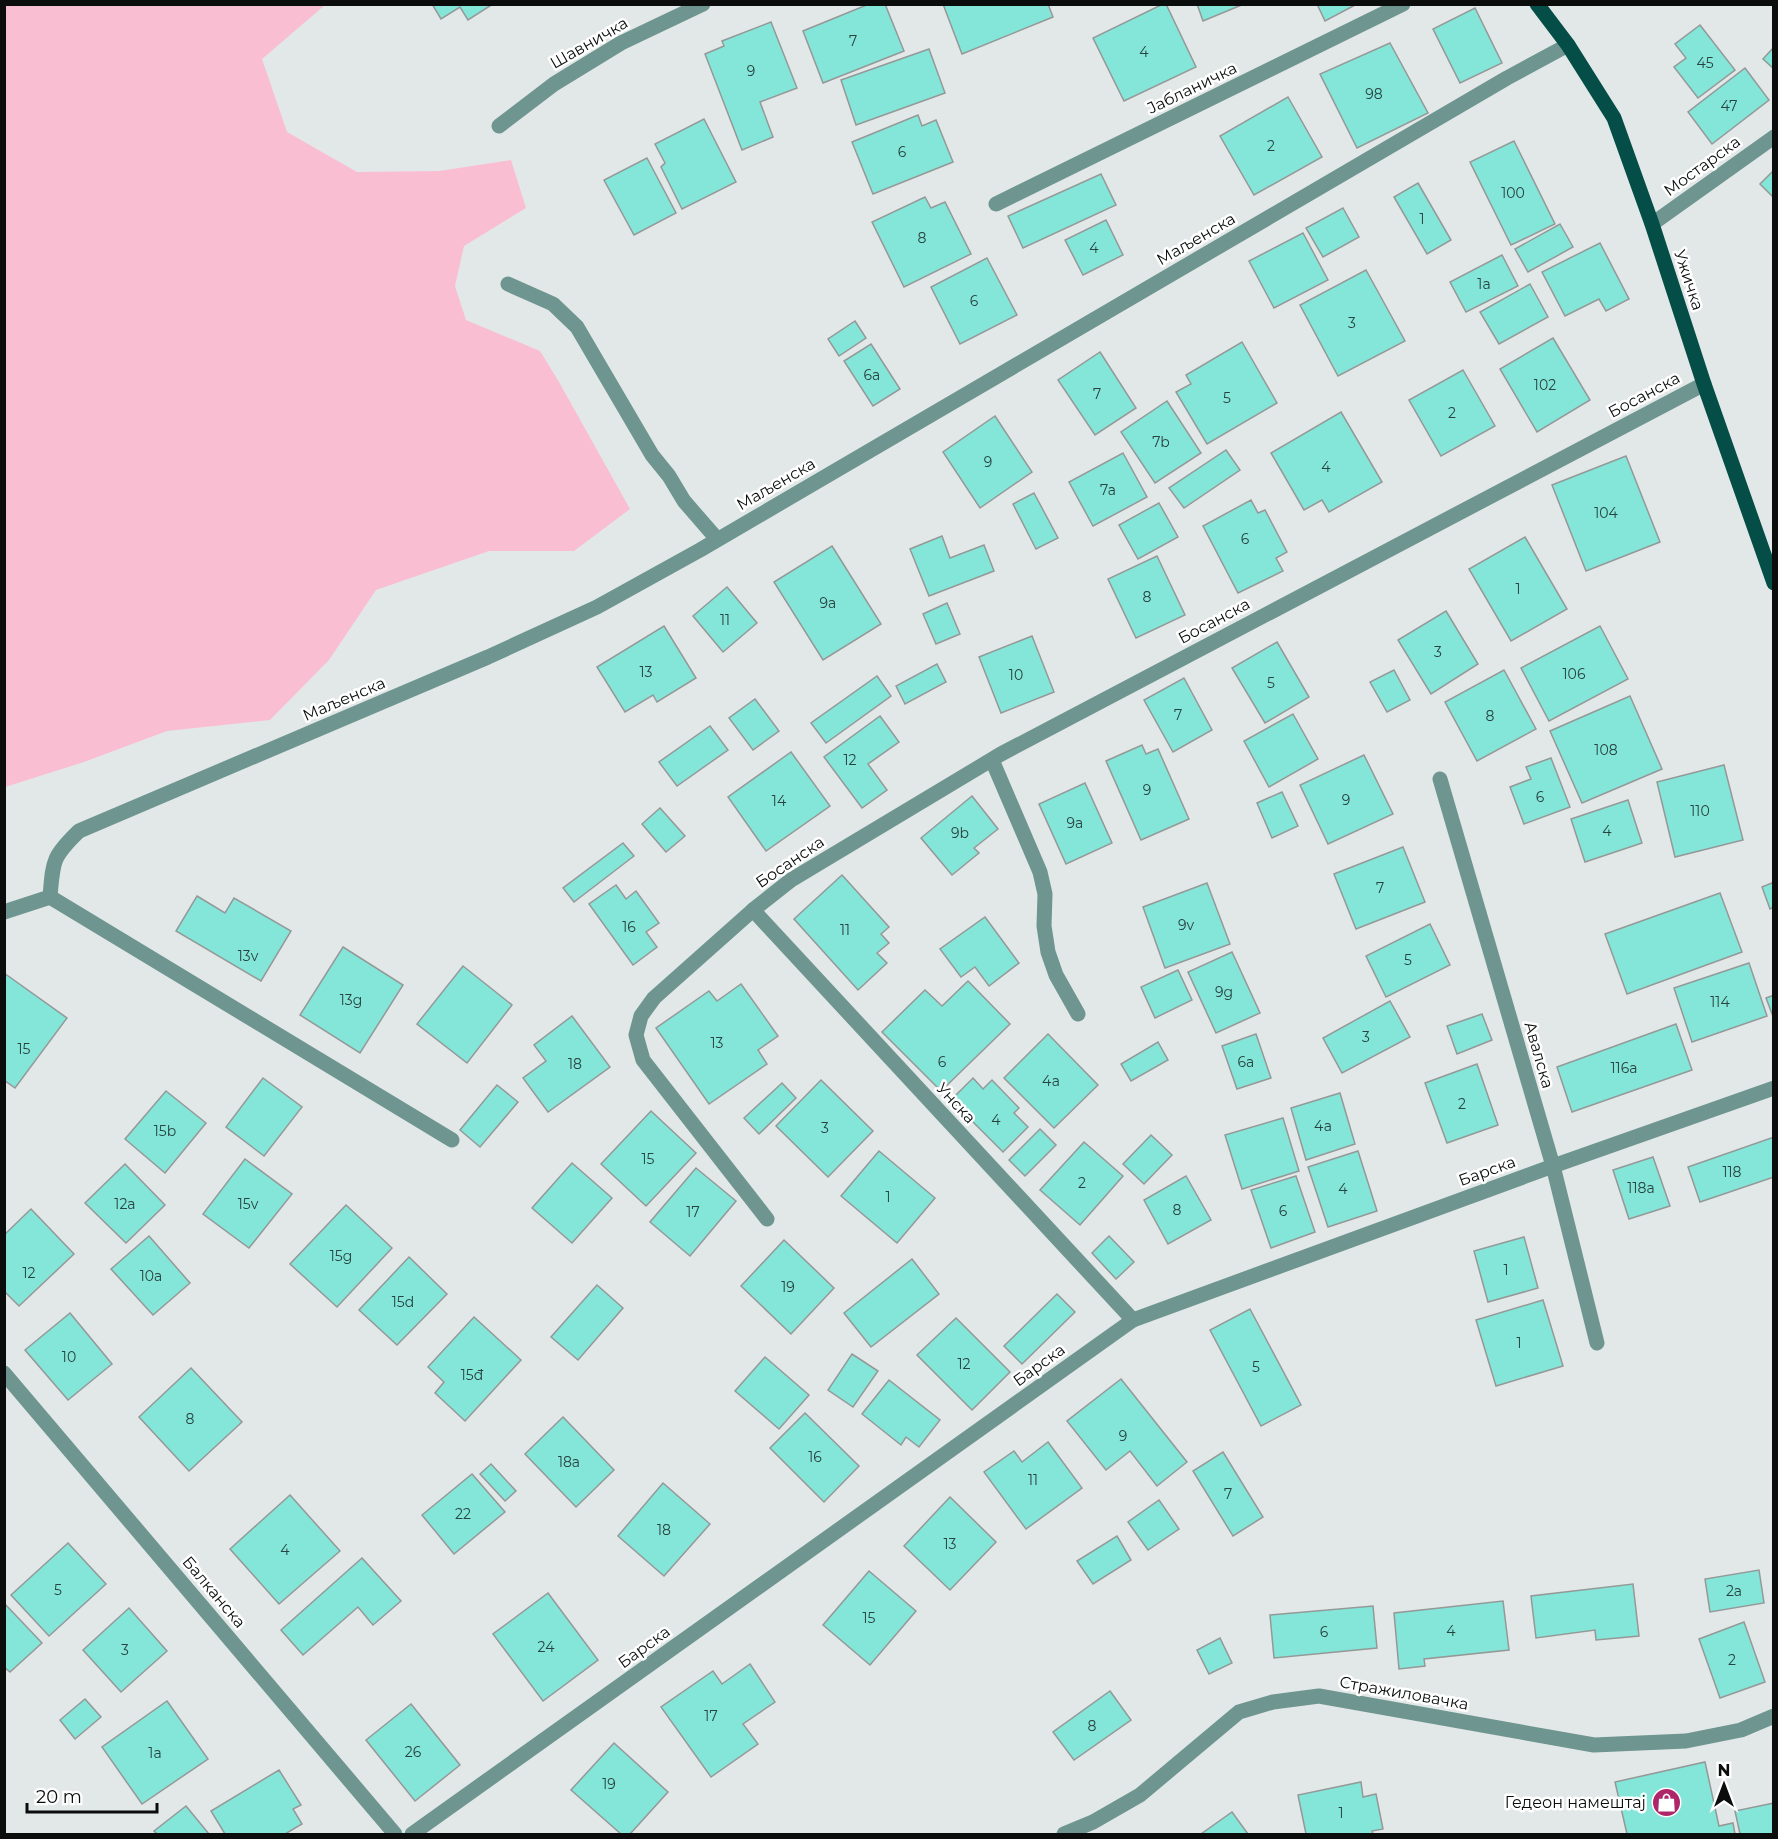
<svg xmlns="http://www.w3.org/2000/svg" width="1778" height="1839" viewBox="0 0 1778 1839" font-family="Montserrat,sans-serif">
	<rect width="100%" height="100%" fill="#e2e8e7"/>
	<polygon fill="#fabed3" points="5,4 325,5 262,59 287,132 357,172 439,171 511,160 526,208 464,246 455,286 466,320 540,351 559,382 630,509 574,551 489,551 376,590 329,660 270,720 167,731 84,762 5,787"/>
	<g fill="#83e6d9" stroke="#949998" stroke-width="1.5">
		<polygon points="432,4 493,4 468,20 460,7 441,19"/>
		<polygon points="869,4 885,4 904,51 823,83 803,31"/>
		<polygon points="943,4 1048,4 1053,17 962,54"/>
		<polygon points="1163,4 1166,4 1196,67 1124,101 1093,38"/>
		<polygon points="1197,4 1244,4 1203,21"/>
		<polygon points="1317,4 1357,4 1325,21"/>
		<polygon points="1475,8 1502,63 1460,83 1433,29"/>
		<polygon points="771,22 797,88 760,102 773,137 742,150 705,54 724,46 722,41"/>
		<polygon points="1700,25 1735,70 1698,98 1674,67 1686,58 1675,44"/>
		<polygon points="1390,43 1428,113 1357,148 1320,74"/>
		<polygon points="1774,47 1774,69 1763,59"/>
		<polygon points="929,49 945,93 856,125 841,80"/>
		<polygon points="1745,68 1769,100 1712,144 1688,112"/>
		<polygon points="1288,97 1322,157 1254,195 1220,136"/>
		<polygon points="918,115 922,126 936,120 953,162 873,194 852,142"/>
		<polygon points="704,119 736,182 682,209 661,167 665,163 655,144"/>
		<polygon points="1514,141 1555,224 1511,245 1470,162"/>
		<polygon points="647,158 676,213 634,235 604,180"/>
		<polygon points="1774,170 1774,196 1773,197 1760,184"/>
		<polygon points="1101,174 1116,205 1023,248 1008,216"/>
		<polygon points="1418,183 1451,240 1427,254 1394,197"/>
		<polygon points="925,197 931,208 945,202 971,254 904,287 872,222"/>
		<polygon points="1343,208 1359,237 1323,257 1306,228"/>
		<polygon points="1106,220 1123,255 1083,275 1065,240"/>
		<polygon points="1560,224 1573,247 1528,272 1515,249"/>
		<polygon points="1303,233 1328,280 1274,308 1249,261"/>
		<polygon points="1600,243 1629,299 1606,311 1599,299 1565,316 1542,272"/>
		<polygon points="1502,255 1518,286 1466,312 1450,282"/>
		<polygon points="987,258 1017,315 960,344 931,287"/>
		<polygon points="1366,270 1405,341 1338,376 1300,305"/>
		<polygon points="1530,284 1548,317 1499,344 1480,312"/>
		<polygon points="855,321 866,338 839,356 828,339"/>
		<polygon points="1553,338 1590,400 1537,432 1500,369"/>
		<polygon points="1242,342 1277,403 1207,444 1176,392 1191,384 1186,375"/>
		<polygon points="871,344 900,389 873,406 844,361"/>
		<polygon points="1100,352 1136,408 1095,435 1058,380"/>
		<polygon points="1463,370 1495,426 1441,456 1409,400"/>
		<polygon points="1167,401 1201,453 1155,483 1121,432"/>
		<polygon points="1341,412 1382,482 1329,512 1322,500 1304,510 1271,453"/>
		<polygon points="995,416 1032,472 980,508 943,452"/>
		<polygon points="1226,450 1240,470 1184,508 1169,488"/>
		<polygon points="1123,453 1147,497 1093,526 1069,482"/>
		<polygon points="1626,456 1660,542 1586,571 1552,485"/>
		<polygon points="1034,493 1058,538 1036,549 1013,504"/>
		<polygon points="1251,500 1258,513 1265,510 1287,552 1276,558 1283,571 1238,593 1203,526"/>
		<polygon points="1159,503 1178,537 1138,559 1119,525"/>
		<polygon points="942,536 950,558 984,545 994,571 929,596 910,549"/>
		<polygon points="1525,537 1567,609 1511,641 1469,569"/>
		<polygon points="832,546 881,624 823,660 774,582"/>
		<polygon points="1157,556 1185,615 1136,638 1108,579"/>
		<polygon points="727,587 757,623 723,652 693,616"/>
		<polygon points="947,603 960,634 936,644 923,614"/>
		<polygon points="1446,611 1478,664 1431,694 1398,640"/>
		<polygon points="664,626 696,678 657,702 653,695 625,712 597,667"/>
		<polygon points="1600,626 1628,679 1549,721 1521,668"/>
		<polygon points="1032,636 1054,692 1001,713 979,657"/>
		<polygon points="1277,642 1309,697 1265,723 1232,668"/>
		<polygon points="937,664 946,682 905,704 896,686"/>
		<polygon points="1394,670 1410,700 1387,712 1370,682"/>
		<polygon points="1504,670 1536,729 1477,761 1445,702"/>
		<polygon points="877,676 891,696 826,743 811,723"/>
		<polygon points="1184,678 1212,730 1173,752 1144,700"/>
		<polygon points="1630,696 1662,769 1582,803 1550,731"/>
		<polygon points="755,699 779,731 753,750 729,718"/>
		<polygon points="1293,714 1318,759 1269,787 1244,741"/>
		<polygon points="880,716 899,742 868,764 887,790 862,808 824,757"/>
		<polygon points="710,726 728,750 677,786 659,762"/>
		<polygon points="1142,745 1146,754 1158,749 1189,819 1141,840 1106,761"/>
		<polygon points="791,752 830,806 766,851 728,797"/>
		<polygon points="1364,755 1393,814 1328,844 1300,785"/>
		<polygon points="1551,758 1570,807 1524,824 1510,787 1531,779 1526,767"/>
		<polygon points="1724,765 1743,840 1675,857 1657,782"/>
		<polygon points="1085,783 1112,843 1066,864 1039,804"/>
		<polygon points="1282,792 1298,826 1272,838 1257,803"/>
		<polygon points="972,796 998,829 974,848 979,853 952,875 921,838"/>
		<polygon points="1628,800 1642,843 1585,862 1571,819"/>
		<polygon points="660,808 685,836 666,852 642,824"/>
		<polygon points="623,843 634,856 574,902 563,888"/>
		<polygon points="1403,847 1425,902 1356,929 1334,874"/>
		<polygon points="842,875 889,927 881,934 889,943 877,953 887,963 858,990 794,919"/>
		<polygon points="1774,882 1774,907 1770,909 1762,887"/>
		<polygon points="1207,883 1230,944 1165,968 1143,907"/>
		<polygon points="616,885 626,899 636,891 659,923 646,932 657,947 633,965 589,904"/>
		<polygon points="1720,893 1742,952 1627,994 1605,934"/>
		<polygon points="197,896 225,913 234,898 291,931 261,981 176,931"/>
		<polygon points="985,917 1019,963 989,986 975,967 961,977 940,949"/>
		<polygon points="1430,924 1450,965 1386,997 1366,956"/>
		<polygon points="343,947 403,985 360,1053 300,1015"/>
		<polygon points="1232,952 1260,1013 1216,1033 1188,972"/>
		<polygon points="1749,963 1767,1016 1692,1042 1674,988"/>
		<polygon points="463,966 512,1005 467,1063 417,1024"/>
		<polygon points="1178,970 1192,1000 1155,1018 1141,987"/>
		<polygon points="4,973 67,1018 15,1088 4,1080"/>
		<polygon points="968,981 1010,1024 941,1091 882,1032 925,990 942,1006"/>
		<polygon points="741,984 778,1036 758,1050 767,1064 709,1104 656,1028 709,991 717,1001"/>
		<polygon points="1774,995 1774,1019 1766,998"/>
		<polygon points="1390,1001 1410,1037 1342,1073 1323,1038"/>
		<polygon points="1482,1014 1492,1040 1457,1054 1447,1026"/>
		<polygon points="572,1016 610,1067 548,1112 523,1078 546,1061 534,1045"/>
		<polygon points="1676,1024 1692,1070 1572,1112 1557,1067"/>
		<polygon points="1048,1034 1098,1085 1054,1128 1004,1078"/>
		<polygon points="1256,1034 1271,1078 1237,1089 1222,1046"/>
		<polygon points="1158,1042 1168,1060 1131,1081 1121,1064"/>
		<polygon points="1477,1064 1498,1125 1447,1143 1425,1083"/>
		<polygon points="263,1078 302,1107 264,1156 226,1127"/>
		<polygon points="973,1078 983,1089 992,1080 1019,1108 1014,1113 1028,1127 1003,1152 951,1100"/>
		<polygon points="821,1080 873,1131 828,1177 776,1126"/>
		<polygon points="782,1083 796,1098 759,1134 744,1118"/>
		<polygon points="497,1085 518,1102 480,1147 460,1130"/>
		<polygon points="166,1091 206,1123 165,1173 125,1139"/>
		<polygon points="1340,1093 1355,1144 1306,1160 1291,1108"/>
		<polygon points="651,1111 696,1153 646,1206 601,1164"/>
		<polygon points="1283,1118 1299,1171 1242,1189 1225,1135"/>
		<polygon points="1040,1129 1056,1145 1025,1176 1009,1160"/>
		<polygon points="1151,1135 1172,1155 1144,1184 1123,1164"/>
		<polygon points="1774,1137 1774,1177 1700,1202 1688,1167"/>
		<polygon points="1084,1142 1123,1176 1080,1225 1040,1190"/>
		<polygon points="879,1151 935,1198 897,1243 841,1196"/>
		<polygon points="1358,1151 1377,1211 1328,1227 1308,1167"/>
		<polygon points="1653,1157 1670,1206 1629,1219 1613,1170"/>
		<polygon points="245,1159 292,1194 249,1248 203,1214"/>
		<polygon points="572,1163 612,1198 572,1243 532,1208"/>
		<polygon points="125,1164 165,1205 126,1243 85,1203"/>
		<polygon points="696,1168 736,1201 690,1256 650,1222"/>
		<polygon points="1186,1176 1211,1220 1168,1244 1144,1200"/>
		<polygon points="1296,1176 1315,1232 1271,1248 1251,1190"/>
		<polygon points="346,1205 392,1248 337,1307 290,1264"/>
		<polygon points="31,1209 74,1254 19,1306 4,1291 4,1235"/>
		<polygon points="149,1236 190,1283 153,1315 111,1269"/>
		<polygon points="1109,1236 1134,1262 1116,1279 1092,1253"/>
		<polygon points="1524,1237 1538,1288 1488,1302 1474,1251"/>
		<polygon points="784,1240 834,1288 791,1334 741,1286"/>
		<polygon points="409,1257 447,1294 397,1345 359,1310"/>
		<polygon points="912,1259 939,1294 871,1347 844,1313"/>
		<polygon points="597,1285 623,1308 578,1360 551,1337"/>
		<polygon points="1057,1294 1075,1312 1022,1364 1004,1346"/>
		<polygon points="1543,1300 1563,1366 1496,1386 1476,1320"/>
		<polygon points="1250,1309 1301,1405 1261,1426 1210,1330"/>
		<polygon points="70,1313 112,1364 68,1400 25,1350"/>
		<polygon points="474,1317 521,1360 465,1421 435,1393 444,1382 428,1367"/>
		<polygon points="956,1318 1010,1372 972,1410 917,1355"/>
		<polygon points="852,1354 878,1371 853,1407 828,1390"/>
		<polygon points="765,1357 809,1395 779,1429 735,1391"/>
		<polygon points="191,1368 242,1422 189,1471 139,1417"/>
		<polygon points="1121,1379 1187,1462 1157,1486 1130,1451 1106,1470 1067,1421"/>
		<polygon points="889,1380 940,1420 919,1447 906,1437 901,1445 862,1414"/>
		<polygon points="805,1413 859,1466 824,1502 770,1448"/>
		<polygon points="563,1417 614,1470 576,1507 525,1454"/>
		<polygon points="1048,1442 1082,1488 1026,1529 984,1472 1014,1451 1022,1462"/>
		<polygon points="1223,1452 1263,1517 1233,1536 1193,1471"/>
		<polygon points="491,1464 516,1491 505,1501 480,1474"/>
		<polygon points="472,1474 505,1512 454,1554 422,1515"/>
		<polygon points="663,1483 710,1524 664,1576 618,1536"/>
		<polygon points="290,1495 340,1551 279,1604 230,1549"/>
		<polygon points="950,1497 996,1542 950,1590 904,1546"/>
		<polygon points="1159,1500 1179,1529 1148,1550 1128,1522"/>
		<polygon points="1117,1536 1131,1560 1093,1584 1077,1561"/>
		<polygon points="68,1543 106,1584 49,1636 11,1595"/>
		<polygon points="362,1558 401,1601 373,1625 358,1607 303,1655 281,1630"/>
		<polygon points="1759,1570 1764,1603 1710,1612 1705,1579"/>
		<polygon points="869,1571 916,1611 870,1665 823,1625"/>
		<polygon points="1633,1584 1639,1636 1596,1640 1595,1630 1536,1638 1531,1596"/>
		<polygon points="548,1593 598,1660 543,1701 493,1634"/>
		<polygon points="1503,1601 1509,1650 1424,1659 1425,1666 1399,1669 1394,1613"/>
		<polygon points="4,1603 42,1643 10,1672 4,1667"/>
		<polygon points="1373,1606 1377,1648 1274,1658 1270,1615"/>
		<polygon points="129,1608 167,1651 121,1692 83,1650"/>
		<polygon points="1744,1622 1765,1682 1720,1698 1699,1639"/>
		<polygon points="1220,1638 1232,1663 1209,1674 1197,1650"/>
		<polygon points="750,1664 775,1702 743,1724 758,1744 711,1777 661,1707 713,1671 722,1684"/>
		<polygon points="1110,1691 1131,1720 1074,1760 1053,1732"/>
		<polygon points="85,1699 101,1717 75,1739 60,1720"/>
		<polygon points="167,1701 208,1759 142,1804 102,1747"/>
		<polygon points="411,1704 460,1765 415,1801 366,1740"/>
		<polygon points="614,1743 668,1792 630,1834 621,1834 571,1790"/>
		<polygon points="1705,1762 1719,1826 1733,1823 1735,1834 1627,1834 1615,1782"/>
		<polygon points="279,1770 301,1805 293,1809 302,1824 285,1834 225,1834 211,1811"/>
		<polygon points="1361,1782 1363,1797 1376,1794 1383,1829 1372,1831 1373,1834 1306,1834 1298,1795"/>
		<polygon points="1774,1803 1774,1834 1740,1834 1735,1811"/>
		<polygon points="186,1806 209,1834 157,1834 154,1831"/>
		<polygon points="1232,1812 1248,1834 1201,1834"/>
	</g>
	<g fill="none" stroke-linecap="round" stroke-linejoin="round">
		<g stroke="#6e958f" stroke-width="15">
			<polyline points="499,126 554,84 621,43 703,4"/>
			<polyline points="996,204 1403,4"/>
			<polyline points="1652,224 1774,137"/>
			<polyline points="508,284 553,304 577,327 652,455 669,476 684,501 717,539"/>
			<polyline points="992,760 1040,872 1045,894 1044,926 1048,952 1056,975 1078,1014"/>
			<polyline points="1440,779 1553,1166 1597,1343"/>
			<polyline points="50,897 452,1140"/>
			<polyline points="753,910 1133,1320"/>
			<path d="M4,912l46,-15c3,-36 2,-40 29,-66l409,-174 109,-50 103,-57 807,-472 61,-33"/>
			<polyline points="767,1219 643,1060 636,1035 641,1016 654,998 753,910 791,880 1001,754 1704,384"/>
			<polyline points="4,1373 395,1834"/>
			<polyline points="412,1834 1133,1320 1553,1166 1774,1088"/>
			<polyline points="1064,1834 1093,1822 1140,1795 1239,1712 1273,1702 1319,1696 1594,1745 1686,1741 1741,1730 1774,1716"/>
		</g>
		<polyline stroke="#054e47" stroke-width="15" points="1537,4 1568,45 1614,118 1652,224 1704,384 1774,583"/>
	</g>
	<defs>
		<symbol id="shop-disc" viewBox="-11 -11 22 22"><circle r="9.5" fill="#ae2669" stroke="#fff"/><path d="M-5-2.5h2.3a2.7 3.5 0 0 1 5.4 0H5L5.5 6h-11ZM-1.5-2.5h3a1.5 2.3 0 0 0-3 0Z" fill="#fff"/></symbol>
	</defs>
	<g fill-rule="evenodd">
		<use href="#shop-disc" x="1650" y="1786" width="33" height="33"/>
	</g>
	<g text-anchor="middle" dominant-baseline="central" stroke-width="5" stroke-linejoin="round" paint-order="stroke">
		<g font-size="14" fill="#294340">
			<text x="853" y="41">7</text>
			<text x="1144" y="52">4</text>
			<text x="1705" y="63">45</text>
			<text x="751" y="71">9</text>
			<text x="1374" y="94">98</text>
			<text x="1729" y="106">47</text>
			<text x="1271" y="146">2</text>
			<text x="902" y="152">6</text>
			<text x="1513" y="193">100</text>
			<text x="1422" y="219">1</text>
			<text x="922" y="238">8</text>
			<text x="1094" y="248">4</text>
			<text x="1484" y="284">1a</text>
			<text x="974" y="301">6</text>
			<text x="1352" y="323">3</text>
			<text x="872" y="375">6a</text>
			<text x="1545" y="385">102</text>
			<text x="1097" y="394">7</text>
			<text x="1227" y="398">5</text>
			<text x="1452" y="413">2</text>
			<text x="1161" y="442">7b</text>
			<text x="988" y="462">9</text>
			<text x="1326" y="467">4</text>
			<text x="1108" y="490">7a</text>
			<text x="1606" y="513">104</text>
			<text x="1245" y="539">6</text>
			<text x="1518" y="589">1</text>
			<text x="1147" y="597">8</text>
			<text x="828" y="603">9a</text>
			<text x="725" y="620">11</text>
			<text x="1438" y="652">3</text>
			<text x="646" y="672">13</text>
			<text x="1574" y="674">106</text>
			<text x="1016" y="675">10</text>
			<text x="1271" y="683">5</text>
			<text x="1178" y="715">7</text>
			<text x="1490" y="716">8</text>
			<text x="1606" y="750">108</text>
			<text x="850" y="760">12</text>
			<text x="1147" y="790">9</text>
			<text x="1540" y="797">6</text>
			<text x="1346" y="800">9</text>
			<text x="779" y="801">14</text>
			<text x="1700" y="811">110</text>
			<text x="1075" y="823">9a</text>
			<text x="1607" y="831">4</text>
			<text x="960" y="833">9b</text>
			<text x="1380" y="888">7</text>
			<text x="1186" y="925">9v</text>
			<text x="629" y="927">16</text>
			<text x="845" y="930">11</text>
			<text x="248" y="956">13v</text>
			<text x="1408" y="960">5</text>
			<text x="1224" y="992">9g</text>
			<text x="351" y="1000">13g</text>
			<text x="1720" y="1002">114</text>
			<text x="1366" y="1037">3</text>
			<text x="717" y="1043">13</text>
			<text x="24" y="1049">15</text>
			<text x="942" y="1062">6</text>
			<text x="1246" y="1062">6a</text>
			<text x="575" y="1064">18</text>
			<text x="1624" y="1068">116a</text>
			<text x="1051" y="1081">4a</text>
			<text x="1462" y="1104">2</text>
			<text x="996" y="1120">4</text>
			<text x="1323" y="1126">4a</text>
			<text x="825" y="1128">3</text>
			<text x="165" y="1131">15b</text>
			<text x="648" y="1159">15</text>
			<text x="1732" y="1172">118</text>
			<text x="1082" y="1183">2</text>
			<text x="1641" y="1188">118a</text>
			<text x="1343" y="1189">4</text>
			<text x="888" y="1197">1</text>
			<text x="125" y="1204">12a</text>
			<text x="248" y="1204">15v</text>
			<text x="1177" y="1210">8</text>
			<text x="1283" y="1211">6</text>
			<text x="693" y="1212">17</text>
			<text x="341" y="1256">15g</text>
			<text x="1506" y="1270">1</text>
			<text x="29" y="1273">12</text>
			<text x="151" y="1276">10a</text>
			<text x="788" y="1287">19</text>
			<text x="403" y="1302">15d</text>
			<text x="1519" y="1343">1</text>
			<text x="69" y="1357">10</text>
			<text x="964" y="1364">12</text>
			<text x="1256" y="1367">5</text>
			<text x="472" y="1375">15đ</text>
			<text x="190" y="1419">8</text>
			<text x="1123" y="1436">9</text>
			<text x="815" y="1457">16</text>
			<text x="569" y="1462">18a</text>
			<text x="1033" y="1480">11</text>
			<text x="1228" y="1494">7</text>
			<text x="463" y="1514">22</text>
			<text x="664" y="1530">18</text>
			<text x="950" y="1544">13</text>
			<text x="285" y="1550">4</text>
			<text x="58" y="1590">5</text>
			<text x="1734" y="1591">2a</text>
			<text x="869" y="1618">15</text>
			<text x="1451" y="1631">4</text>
			<text x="1324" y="1632">6</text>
			<text x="546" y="1647">24</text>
			<text x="125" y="1650">3</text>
			<text x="1732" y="1660">2</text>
			<text x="711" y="1716">17</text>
			<text x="1092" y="1726">8</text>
			<text x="413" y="1752">26</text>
			<text x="155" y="1753">1a</text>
			<text x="609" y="1784">19</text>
			<text x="1341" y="1813">1</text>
		</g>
		<g font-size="16" fill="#0b0d0d" stroke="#fff">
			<text transform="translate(589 43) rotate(-30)">Шавничка</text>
			<text transform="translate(1192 88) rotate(-26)">Јабланичка</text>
			<text transform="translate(1702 166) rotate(-36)">Мостарска</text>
			<text transform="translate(1196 239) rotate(-30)">Маљенска</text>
			<text transform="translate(1689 280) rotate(72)">Ужичка</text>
			<text transform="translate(1644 395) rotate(-28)">Босанска</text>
			<text transform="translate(776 484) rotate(-30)">Маљенска</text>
			<text transform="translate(1214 621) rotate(-28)">Босанска</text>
			<text transform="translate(344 699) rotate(-23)">Маљенска</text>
			<text transform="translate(790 862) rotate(-34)">Босанска</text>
			<text transform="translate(1539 1055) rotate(74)">Авалска</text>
			<text transform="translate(956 1103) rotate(47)">Унска</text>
			<text transform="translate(1487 1171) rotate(-20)">Барска</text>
			<text transform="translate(1039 1365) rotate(-36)">Барска</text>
			<text transform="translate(214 1592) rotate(50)">Балканска</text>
			<text transform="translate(644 1647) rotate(-36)">Барска</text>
			<text transform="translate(1404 1693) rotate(10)">Стражиловачка</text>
		</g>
		<g font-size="16" fill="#0b0d0d" stroke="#fff" text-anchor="end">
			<text x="1646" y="1802">Гедеон намештај</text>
		</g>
	</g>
	<rect width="1778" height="1839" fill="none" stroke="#0b0d0d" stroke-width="12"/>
	<g transform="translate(1724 1785)" stroke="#ffffff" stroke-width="4.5" paint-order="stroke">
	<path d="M0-4.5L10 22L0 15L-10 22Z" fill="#0b0d0d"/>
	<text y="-9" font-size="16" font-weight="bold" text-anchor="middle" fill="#0b0d0d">N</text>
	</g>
	<path d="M27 1803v9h130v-9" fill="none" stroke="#0b0d0d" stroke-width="3"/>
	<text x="36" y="1803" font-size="18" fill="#0b0d0d" stroke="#ffffff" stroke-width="4.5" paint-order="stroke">20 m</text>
</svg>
